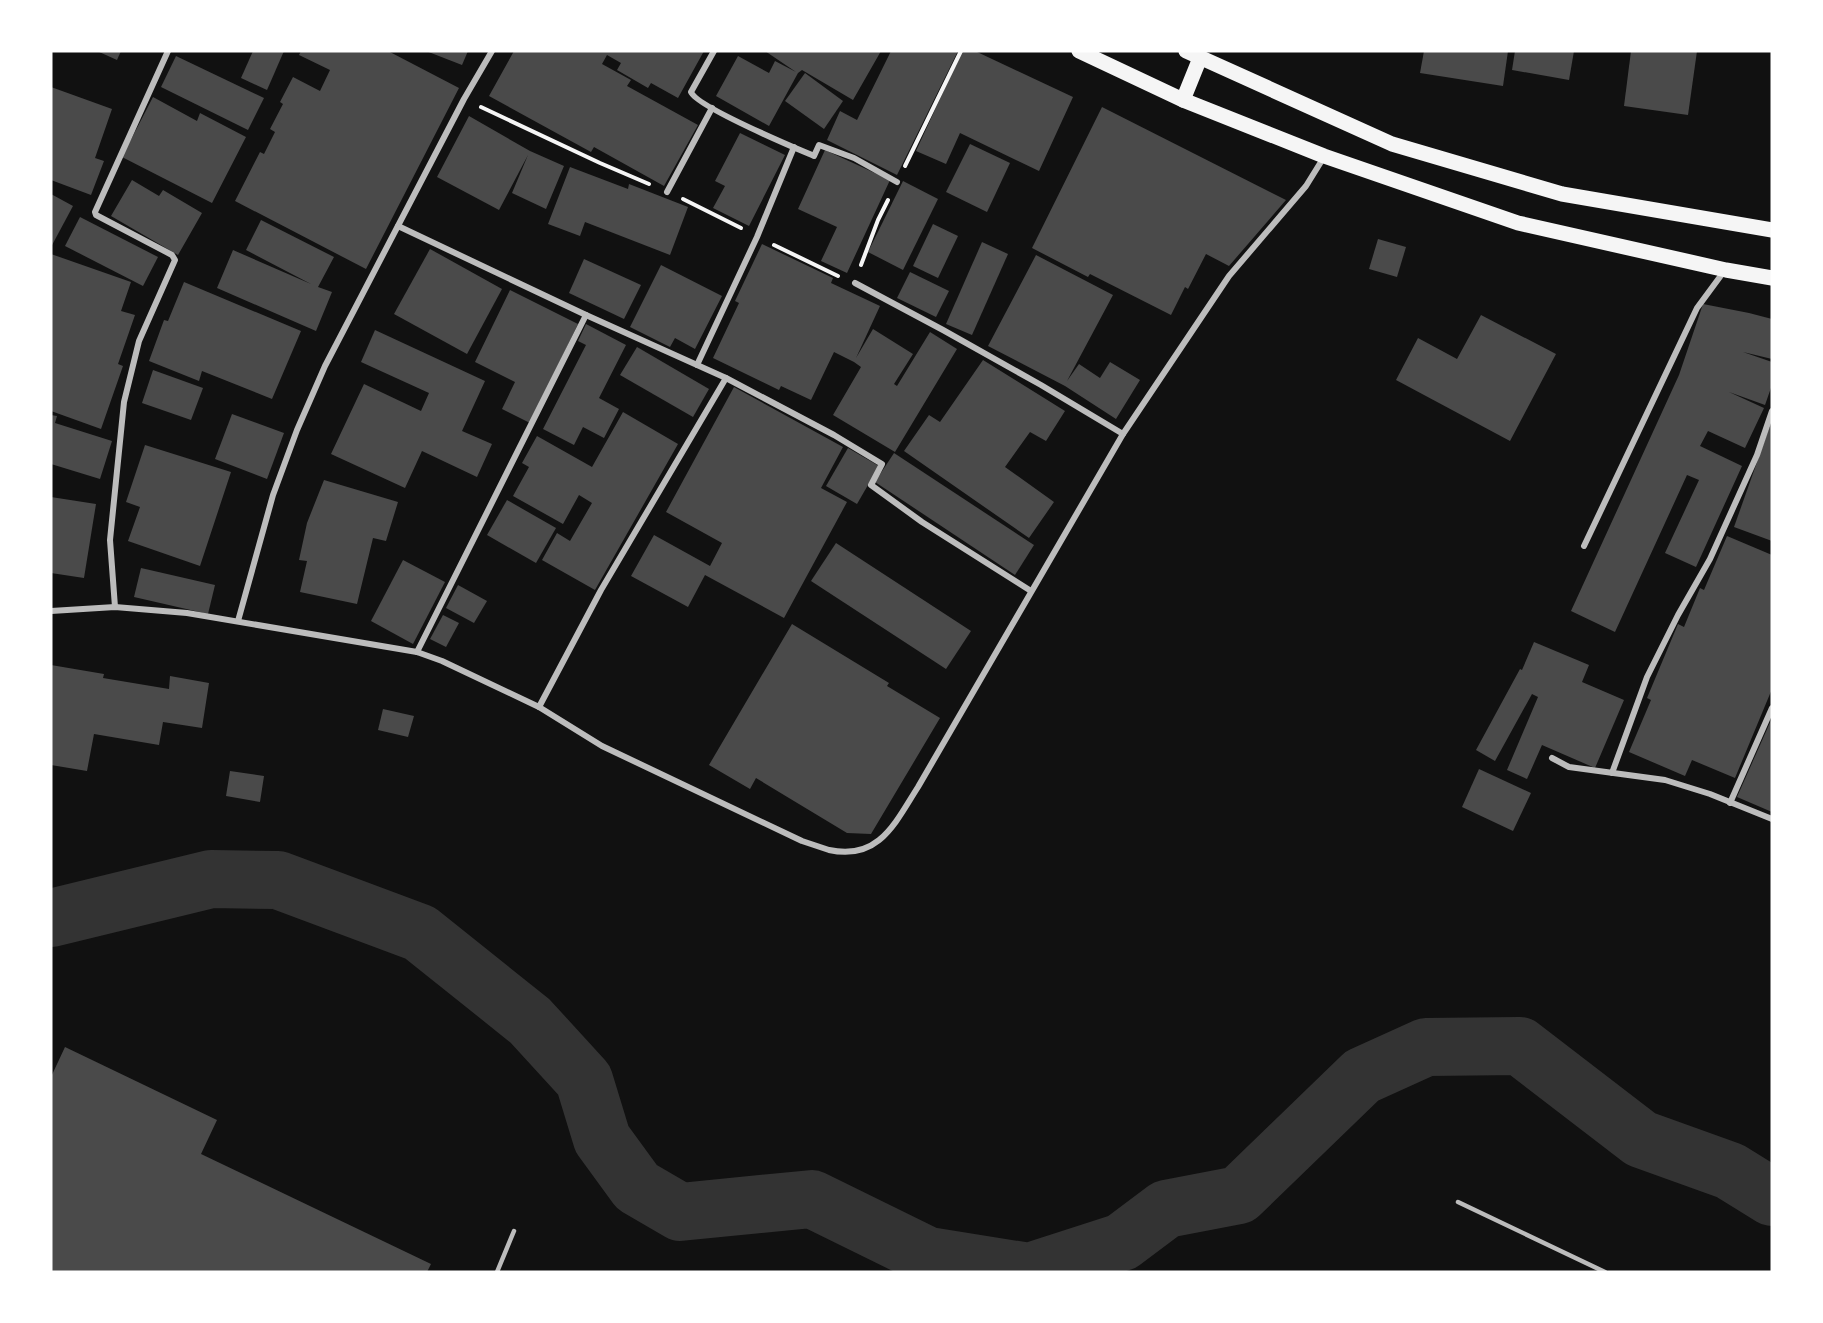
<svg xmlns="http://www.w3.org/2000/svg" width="1823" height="1323" viewBox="0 0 1823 1323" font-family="Manrope,sans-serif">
	<rect width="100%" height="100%" fill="#111"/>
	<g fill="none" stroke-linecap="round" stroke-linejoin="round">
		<polyline stroke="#333" stroke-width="58" points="51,918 211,879 278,880 420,933 530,1021 584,1080 602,1139 637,1187 680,1212 812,1199 928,1256 1029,1272 1122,1242 1166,1209 1239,1195 1362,1076 1426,1047 1520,1046 1641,1139 1730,1171 1772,1197"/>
	</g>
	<g fill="#4a4a4a">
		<polygon points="97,51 121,51 117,60"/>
		<polygon points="253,51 284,51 267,90 241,78"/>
		<polygon points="301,51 388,51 459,88 366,269 235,201 260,152 264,154 275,132 270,129 283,104 280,102 293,77 320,91 330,70 299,55"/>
		<polygon points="426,51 468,51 462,65"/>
		<polygon points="514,51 704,51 678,98 651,83 648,88 617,70 621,63 607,55 602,64 631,80 627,86 698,125 664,186 594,147 591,152 489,96"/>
		<polygon points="765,51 881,51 853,100 802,70 798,73 769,126 716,96 738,56 769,73 775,61 796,72"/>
		<polygon points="891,51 958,51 897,175 827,140 840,111 857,120"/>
		<polygon points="962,51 975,51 1073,97 1039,171 960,133 946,164 916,151"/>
		<polygon points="1424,51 1508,51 1503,86 1420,73"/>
		<polygon points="1515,51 1574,51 1569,80 1512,70"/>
		<polygon points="1631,51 1697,51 1688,115 1624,106"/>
		<polygon points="176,56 264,98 248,130 161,87"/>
		<polygon points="805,73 843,101 824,129 785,101"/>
		<polygon points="51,87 112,109 95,158 104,161 91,195 51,180"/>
		<polygon points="153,97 197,121 200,113 246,137 212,203 122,157"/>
		<polygon points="1102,107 1286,200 1229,266 1206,254 1188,289 1185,287 1171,315 1090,274 1088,277 1032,248"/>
		<polygon points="469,116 530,151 564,166 546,209 512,193 528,155 499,210 437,177"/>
		<polygon points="740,133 785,155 749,226 713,208 725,186 715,181"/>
		<polygon points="970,144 1010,163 987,212 946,192"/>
		<polygon points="825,150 890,180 847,273 821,261 837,227 798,209"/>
		<polygon points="570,167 628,189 629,184 688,207 670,255 585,222 580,236 548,224"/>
		<polygon points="132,180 159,196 163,190 202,213 178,255 111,216"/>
		<polygon points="903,181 938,199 903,270 868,252"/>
		<polygon points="51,194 73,206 51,247"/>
		<polygon points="80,217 158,257 143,286 65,246"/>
		<polygon points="261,220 334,257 318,287 332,292 316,331 217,288 233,250 311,284 246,250"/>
		<polygon points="933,224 958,236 938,278 913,266"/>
		<polygon points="1378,239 1406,247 1397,277 1369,269"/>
		<polygon points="982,242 1008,254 972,335 946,324"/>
		<polygon points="762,244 833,278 831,283 880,306 856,358 873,329 913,354 894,384 897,386 930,332 957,349 895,452 833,415 861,367 854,362 834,352 811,400 781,386 779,390 713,358 739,303 735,301"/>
		<polygon points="430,249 502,289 467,354 394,314"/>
		<polygon points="51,254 131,282 121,311 135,315 118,364 123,366 101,429 51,411"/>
		<polygon points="1036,255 1113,295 1067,381 1079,364 1100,378 1110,362 1140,380 1116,419 1065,386 988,346"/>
		<polygon points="584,259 641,285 624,319 569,293"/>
		<polygon points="661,265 722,296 695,349 675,338 670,347 630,327"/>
		<polygon points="910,272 949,291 936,317 897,298"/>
		<polygon points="184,282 301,331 272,399 202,371 199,381 149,361 164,320 168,321"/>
		<polygon points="510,290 578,324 530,423 502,409 515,382 475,362"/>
		<polygon points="1703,304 1749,313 1772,319 1772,359 1743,352 1772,362 1772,385 1765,405 1729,392 1764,408 1745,448 1708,431 1700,446 1742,466 1696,567 1665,553 1699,480 1687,475 1615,632 1571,611 1679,375"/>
		<polygon points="1481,315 1556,354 1510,441 1396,380 1418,338 1457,359"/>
		<polygon points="586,324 626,345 599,398 619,409 604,438 583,427 574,445 543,429 586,345 578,341"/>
		<polygon points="375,330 485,381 462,431 492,444 477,477 422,451 405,488 331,454 364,384 421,411 429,393 361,362"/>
		<polygon points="637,347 709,389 693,417 620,375"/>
		<polygon points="983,360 1065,411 1046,441 1030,432 1005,467 1054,502 1029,538 904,451 929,415 940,422"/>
		<polygon points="153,370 203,388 191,420 142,403"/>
		<polygon points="734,387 843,447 821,488 847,502 784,618 705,575 688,607 631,576 654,535 710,566 722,543 666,512"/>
		<polygon points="623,412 678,444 595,590 542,560 557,533 570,541 592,503 579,495 563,524 513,496 529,467 522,463 537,436 592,467"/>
		<polygon points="232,414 284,433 267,479 215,459"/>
		<polygon points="51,415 57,416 55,423 112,441 100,479 51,464"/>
		<polygon points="1772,420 1772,541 1734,527"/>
		<polygon points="145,445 231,472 200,566 128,541 140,507 126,502"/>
		<polygon points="848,448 879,466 857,504 826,486"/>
		<polygon points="894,453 1034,545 1015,575 875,482"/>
		<polygon points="324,480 398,502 386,541 373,538 357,604 300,592 307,561 299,560 307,523"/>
		<polygon points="51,497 96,504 84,578 51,573"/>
		<polygon points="507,500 556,528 536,563 487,535"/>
		<polygon points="1727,536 1772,555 1772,689 1735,778 1692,760 1685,776 1629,752 1651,700 1647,698 1678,624 1684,627 1700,588 1704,590"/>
		<polygon points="836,543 971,631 946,669 811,581"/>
		<polygon points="403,560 445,582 413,644 371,621"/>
		<polygon points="141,568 215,585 208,614 134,597"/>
		<polygon points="458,585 487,601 474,623 446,608"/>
		<polygon points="443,615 459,623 446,647 430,639"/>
		<polygon points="792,624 889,683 887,686 940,718 871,834 847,833 756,778 750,789 709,765"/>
		<polygon points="1534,642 1589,665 1582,682 1624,700 1595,768 1542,745 1527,779 1507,770 1538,697 1532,694 1495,761 1476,750 1520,669 1522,670"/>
		<polygon points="51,665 104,674 103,678 169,689 170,676 209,683 202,728 163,722 159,745 94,734 87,771 51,765"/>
		<polygon points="383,709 414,716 408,737 378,730"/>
		<polygon points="1772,718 1772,812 1737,797"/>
		<polygon points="1479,769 1531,793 1513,831 1462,807"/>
		<polygon points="230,771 264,776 260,802 226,796"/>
		<polygon points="65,1047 217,1120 201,1154 431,1264 427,1272 51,1272 51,1077"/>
	</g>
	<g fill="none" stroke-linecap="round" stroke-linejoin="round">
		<g stroke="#f5f5f5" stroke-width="4">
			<polyline points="481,107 600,163 649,184"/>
			<polyline points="905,166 961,51"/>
			<polyline points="683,199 741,228"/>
			<polyline points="774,245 838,276"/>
			<polyline points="861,265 878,220 888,200"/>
		</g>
		<g stroke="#bcbcbc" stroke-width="4.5">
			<polyline points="1458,1202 1605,1272"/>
			<polyline points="497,1272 514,1231"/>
		</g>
		<g stroke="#bcbcbc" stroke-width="6">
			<path d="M714,51l-23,41c6,15 102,55 123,64l5,-11 35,13 43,24"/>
			<polyline points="667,192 712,108"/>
			<polyline points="398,226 586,315 726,378 834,435 882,464 871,485 922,522 1031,591"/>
			<polyline points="855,283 943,330 1041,385 1123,434"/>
			<polyline points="697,365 757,237 794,147"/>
			<polyline points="1584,546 1697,308 1725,270"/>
			<polyline points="115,607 110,540 124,402 139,341 175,260 172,255 96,215 95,212 168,51"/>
			<path d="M51,611l64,-4 72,6 230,39 25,9 97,46 63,39 200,95c9,3 18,6 27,9 50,11 66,-27 89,-63l205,-353 106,-158 77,-90 18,-29"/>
			<polyline points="238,621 273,495 297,430 325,366 464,99 492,51"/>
			<polyline points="417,652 586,315"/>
			<polyline points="539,707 601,590 726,378"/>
			<polyline points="1552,758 1569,767 1665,780 1710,794 1772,819"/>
			<polyline points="1612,773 1647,677 1678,615 1710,559 1757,455 1772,411"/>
			<polyline points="1730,803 1772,708"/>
		</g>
		<g stroke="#f5f5f5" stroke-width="15">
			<polyline points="1079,51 1183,100 1324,156 1518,223 1726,270 1772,278"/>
			<polyline points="1186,51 1392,144 1562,194 1772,230"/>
			<polyline points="1183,100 1200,58"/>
		</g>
	</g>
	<rect width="1823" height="1323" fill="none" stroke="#ffffff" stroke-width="105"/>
</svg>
